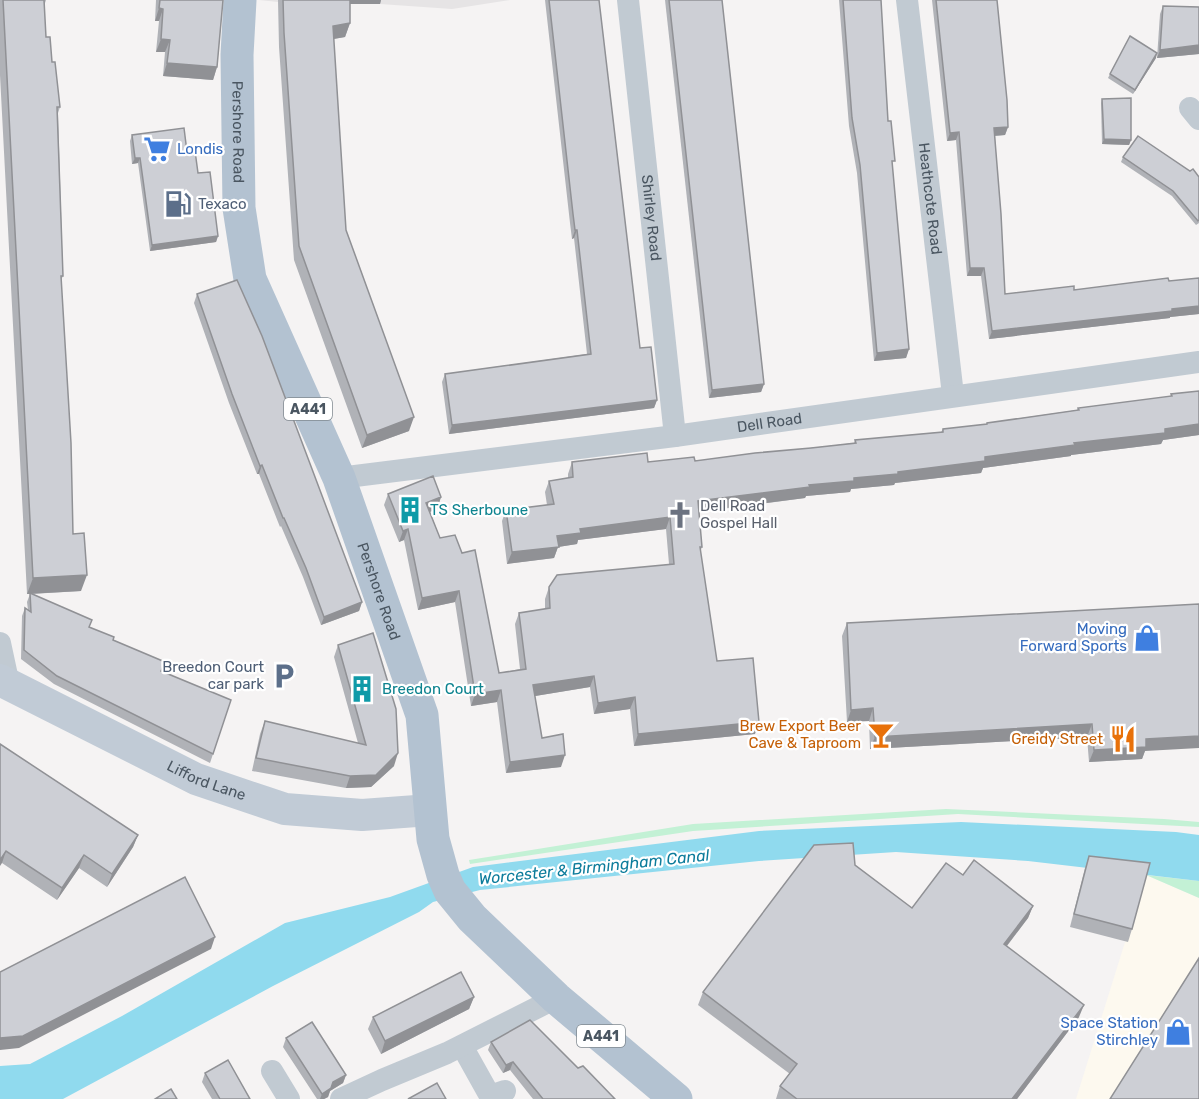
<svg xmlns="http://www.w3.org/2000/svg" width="1199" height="1099" viewBox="0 0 1199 1099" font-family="Rubik,sans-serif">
	<rect width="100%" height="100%" fill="#f5f3f3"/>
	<polygon fill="#fdf9ef" points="1146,875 1199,898 1199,1099 1076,1099"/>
	<polygon fill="#e6e4e5" points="259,0 510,0 452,9 380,4 278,2"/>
	<g fill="#c3f1d5">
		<polygon points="946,809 1164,819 1199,822 1199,827 958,814 693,831 470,864 469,860 693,824"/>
		<polygon points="1146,875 1199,881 1199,898"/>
	</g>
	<polygon fill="#90daee" points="961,822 1176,832 1199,835 1199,881 1028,861 896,852 759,861 480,890 433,902 419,912 273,986 63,1099 0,1099 0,1066 30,1064 122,1016 285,923 390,897 473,867 759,831"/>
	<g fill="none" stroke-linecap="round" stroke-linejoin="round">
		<g stroke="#c1cad2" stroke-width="22">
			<path id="s1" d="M628,0l47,436"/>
			<path id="s2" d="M907,0l46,395"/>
			<polyline points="1190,108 1199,119"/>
			<path id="s3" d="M339,478l336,-42 524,-74"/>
			<polyline points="0,643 9,685"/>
			<polyline points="462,1046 490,1096 505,1091"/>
			<polyline points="272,1071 289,1099"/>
			<polyline points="341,1099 382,1080 447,1053 556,998"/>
		</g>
		<path stroke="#c1cbd6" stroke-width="32" id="s4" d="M0,680l196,99 68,23 21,7 77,6 68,-5"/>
		<path stroke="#b3c2d1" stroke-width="33" id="s5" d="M240,0l-3,55 2,153 11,71 89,199 83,237 11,124 10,36 7,16 22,27 84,80 120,101"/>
	</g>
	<g fill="#b0b2b7">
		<polygon points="0,0 46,0 44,6 46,37 52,62 60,107 58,113 63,276 61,280 73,534 81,591 31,594 113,640 161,671 213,754 210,763 54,684 21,659 22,616 25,608 28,610 27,602 30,594 27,594 0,75"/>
		<polygon points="156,0 223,0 217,67 213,80 163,76 165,52 156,52 159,21 155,21"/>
		<polygon points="278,0 381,0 380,4 350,4 350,23 345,37 333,39 346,230 409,431 362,448 294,260 279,47"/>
		<polygon points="545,0 599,0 640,348 657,400 654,408 449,434 442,382 445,374 587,354 574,238 572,239 570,223"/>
		<polygon points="665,0 722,0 764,384 761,392 709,398"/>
		<polygon points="839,0 881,0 888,121 909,349 906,358 874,361 857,173 849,126"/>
		<polygon points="932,0 997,0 1008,127 1005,135 995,136 1005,294 1074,290 1199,278 1199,314 1170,317 1170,318 989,339 981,276 967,276 956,140 947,141"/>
		<polygon points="1163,6 1199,7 1199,54 1157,58 1160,14"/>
		<polygon points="1156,58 1133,94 1108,78 1110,74"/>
		<polygon points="1102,99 1131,140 1129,145 1102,144 1101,103"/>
		<polygon points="132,135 187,152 198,173 218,236 216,242 150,251 138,163 132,164 130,141"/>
		<polygon points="1123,157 1190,171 1199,223 1196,225 1172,196 1121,162"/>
		<polygon points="197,294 362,602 359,611 321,625 303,577 281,526 280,527 259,474 257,474 229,403 194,303"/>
		<polygon points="1199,391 1199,435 1163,440 1161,444 1071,455 1071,456 983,468 981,473 895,483 894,485 851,489 850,492 806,496 805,498 699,512 702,547 700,552 717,661 755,734 634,746 630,709 594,714 590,687 535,696 542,738 561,767 506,773 497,702 471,706 455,602 418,610 404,540 399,542 384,505 388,494 441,497 437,509 430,512 440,538 499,673 520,669 515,624 519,613 545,609 545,599 549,587 669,564 666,529 578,540 577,544 558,547 554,558 507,564 502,521 506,510 547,505 545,492 549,481 568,478 568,474 572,462 695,461 854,443 855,440 941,432 943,429 986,425 987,423 1077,410 1078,408 1170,397 1171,394"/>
		<polygon points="1199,604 1142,759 1089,762 1087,737 870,749 869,721 847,722 842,636 847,623"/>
		<polygon points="338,645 394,766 371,787 346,788 252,771 260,734 265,721 358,743 334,657"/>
		<polygon points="0,744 138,835 133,847 107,887 79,868 57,900 2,863"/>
		<polygon points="1089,856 1132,929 1128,942 1070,927 1085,868"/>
		<polygon points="855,865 912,908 963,875 1033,906 1028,918 1007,946 1079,1017 1017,1099 776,1099 780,1086 790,1074 698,1005 703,992"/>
		<polygon points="474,997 469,1009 381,1054 368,1029 373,1017"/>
		<polygon points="286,1038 346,1075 343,1083 330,1091 328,1097 324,1099 317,1099 283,1047"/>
		<polygon points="491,1042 578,1068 615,1099 533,1099 510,1070 503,1073 488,1050"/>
		<polygon points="205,1073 250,1099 212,1099 202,1082"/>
	</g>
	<g fill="#909195">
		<polygon points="346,0 381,0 380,4 345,4"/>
		<polygon points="159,8 163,9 159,21 155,21"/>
		<polygon points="350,23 345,37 328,40 333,26"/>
		<polygon points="161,39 170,40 165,52 156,52"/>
		<polygon points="1199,45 1199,54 1157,58 1160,50"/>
		<polygon points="1157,53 1156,58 1133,94 1135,90"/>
		<polygon points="167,63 217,67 213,80 163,76"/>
		<polygon points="1008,127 1005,135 991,136 994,128"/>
		<polygon points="959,132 956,140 947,141 950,133"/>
		<polygon points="1104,139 1131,140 1129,145 1102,144"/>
		<polygon points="135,158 140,158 138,163 132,164"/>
		<polygon points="575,230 577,230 574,238 572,239"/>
		<polygon points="218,236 216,242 150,251 152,245"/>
		<polygon points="970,268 984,268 981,276 967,276"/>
		<polygon points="1199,306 1199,314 1170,317 1170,318 989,339 992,331 1172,309"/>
		<polygon points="909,349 906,358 874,361 877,353"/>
		<polygon points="764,384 761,392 709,398 712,390"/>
		<polygon points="657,400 654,408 449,434 452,425"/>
		<polygon points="414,417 409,431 362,448 367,435"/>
		<polygon points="1199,424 1199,435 1163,440 1161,444 1071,455 1071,456 983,468 981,473 895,483 894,485 851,489 850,492 806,496 805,498 694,512 698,501 898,472 985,457"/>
		<polygon points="262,465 259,474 257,474 260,466"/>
		<polygon points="441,497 437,509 422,515 426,503"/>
		<polygon points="670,517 666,529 578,540 577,544 558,547 554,558 507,564 512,552 580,529"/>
		<polygon points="408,529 404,540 399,542 403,531"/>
		<polygon points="87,575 81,591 27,594 33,578"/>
		<polygon points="459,591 455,602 418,610 422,598"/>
		<polygon points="362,602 359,611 321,625 324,617"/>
		<polygon points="594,676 590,687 529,697 533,685"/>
		<polygon points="501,690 497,702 471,706 475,694"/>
		<polygon points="635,697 630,709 594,714 598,703"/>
		<polygon points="873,708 869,721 847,722 851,710"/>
		<polygon points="759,722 755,734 634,746 638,734"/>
		<polygon points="1092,724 1087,737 870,749 875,737"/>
		<polygon points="1199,736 1199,748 1145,751 1142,759 1089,762 1094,750 1146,739"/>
		<polygon points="398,753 394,766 371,787 346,788 350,776"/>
		<polygon points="565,755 561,767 506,773 510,762"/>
		<polygon points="138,835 133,847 107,887 112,874"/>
		<polygon points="6,851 2,863 0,866 0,860"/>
		<polygon points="84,855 79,868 57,900 62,888"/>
		<polygon points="1033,906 1028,918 999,956 1004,944"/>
		<polygon points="215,937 211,949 19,1048 0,1050 0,1038"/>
		<polygon points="474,997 469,1009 381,1054 385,1041"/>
		<polygon points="1084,1005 1079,1017 1017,1099 1012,1099"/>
		<polygon points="513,1062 510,1070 503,1073 506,1065"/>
		<polygon points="346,1075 343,1083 330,1091 328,1097 324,1099 320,1099 322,1094 333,1082"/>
	</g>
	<g fill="#cdcfd5" stroke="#909195" stroke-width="1.5">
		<polygon points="3,0 44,0 46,37 50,37 52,62 55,62 60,107 57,107 62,248 63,276 61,276 71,443 73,534 84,533 87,575 33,578"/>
		<polygon points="160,0 223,0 217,67 167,63 170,40 161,39 163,9 159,8"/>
		<polygon points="283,0 350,0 350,23 333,26 346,230 414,417 367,435 299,246 284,33"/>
		<polygon points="549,0 599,0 640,348 651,347 657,400 452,425 445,374 591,354 577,230 575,230 573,214"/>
		<polygon points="669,0 722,0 764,384 712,390"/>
		<polygon points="843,0 881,0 888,121 891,121 895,161 892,161 909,349 877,353 860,165 852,118"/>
		<polygon points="936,0 997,0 1007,100 1008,127 994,128 1001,214 1005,294 1074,286 1074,290 1168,278 1169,281 1199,278 1199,306 1172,309 1172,311 992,331 984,268 970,268 959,132 950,133"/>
		<polygon points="1163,6 1199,7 1199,45 1160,50"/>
		<polygon points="1130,36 1157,53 1135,90 1110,74"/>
		<polygon points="1131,98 1131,140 1104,139 1102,99"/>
		<polygon points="184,128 187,152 195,151 198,173 210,172 218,236 152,245 140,158 135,158 132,135"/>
		<polygon points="1138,136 1190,171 1193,169 1199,177 1199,220 1198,221 1173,191 1123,157"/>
		<polygon points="237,280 262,336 362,602 324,617 306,568 284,518 283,518 262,465 260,466 232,394 197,294"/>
		<polygon points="1199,391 1199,424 1165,429 1165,433 1074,443 1075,445 985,457 985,461 898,472 898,474 854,478 854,481 809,485 810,487 698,501 702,547 700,547 717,661 753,658 759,722 638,734 635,697 598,703 594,676 533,685 542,738 563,734 565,755 510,762 501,690 475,694 459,591 422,598 408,529 403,531 388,494 433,476 441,497 426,503 440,538 455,535 462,553 475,550 499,673 526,669 519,613 550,608 549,587 557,575 674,564 670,517 580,529 581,533 557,536 559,547 512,552 506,510 554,504 549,481 573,477 572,462 647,453 648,462 694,457 695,461 755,453 811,448 856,443 855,440 943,432 943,429 987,424 987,423 1079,410 1078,408 1172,396 1171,394"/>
		<polygon points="30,593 92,620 89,627 114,637 113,640 165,662 161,671 231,700 213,754 57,676 24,650 25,608 31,612"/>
		<polygon points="1199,604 1199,736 1146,739 1146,747 1094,750 1092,724 875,737 873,708 851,710 847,623"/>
		<polygon points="373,633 396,709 398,753 376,775 350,776 256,758 265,721 366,745 338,645"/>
		<polygon points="0,744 138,835 112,874 84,855 62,888 6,851 0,860"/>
		<polygon points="853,843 855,865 912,908 946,863 963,875 974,860 1033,906 1004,944 1084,1005 1012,1099 797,1099 780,1086 797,1064 703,992 814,845"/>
		<polygon points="1089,856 1150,863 1132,929 1074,914"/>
		<polygon points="185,877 215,937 23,1036 0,1038 0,972"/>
		<polygon points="1199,958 1199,1099 1110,1099"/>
		<polygon points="461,972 474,997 385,1041 373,1017"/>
		<polygon points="530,1020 578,1068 583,1066 615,1099 543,1099 513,1062 506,1065 491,1042"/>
		<polygon points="312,1022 346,1075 333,1082 331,1088 322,1094 286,1038"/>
		<polygon points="228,1060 250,1099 220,1099 205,1073"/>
		<polygon points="437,1083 446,1099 408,1099"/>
		<polygon points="171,1089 177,1099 155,1099"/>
	</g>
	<defs>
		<symbol id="supermarket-bare" viewBox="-9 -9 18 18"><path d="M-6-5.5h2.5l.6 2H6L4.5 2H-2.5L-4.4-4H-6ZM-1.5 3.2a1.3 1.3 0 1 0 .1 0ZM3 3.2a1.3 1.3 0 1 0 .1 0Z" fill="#3f7fe0" stroke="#fff" stroke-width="2.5" paint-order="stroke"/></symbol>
		<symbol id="fuel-bare" viewBox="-9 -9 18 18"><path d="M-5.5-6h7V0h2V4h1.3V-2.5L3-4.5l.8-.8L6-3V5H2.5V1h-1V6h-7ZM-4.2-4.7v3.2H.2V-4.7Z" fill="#5c6f8a" stroke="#fff" stroke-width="2.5" paint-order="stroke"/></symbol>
		<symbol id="building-bare" viewBox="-9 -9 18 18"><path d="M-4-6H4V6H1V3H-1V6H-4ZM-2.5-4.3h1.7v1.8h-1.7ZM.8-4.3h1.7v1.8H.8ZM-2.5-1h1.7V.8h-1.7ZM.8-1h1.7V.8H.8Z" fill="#0f9aa8" stroke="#fff" stroke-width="2.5" paint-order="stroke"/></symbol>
		<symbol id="church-bare" viewBox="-9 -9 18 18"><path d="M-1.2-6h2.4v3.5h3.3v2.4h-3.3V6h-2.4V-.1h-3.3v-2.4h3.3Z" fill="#6b7280" stroke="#fff" stroke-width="2.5" paint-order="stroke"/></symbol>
		<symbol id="shop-bare" viewBox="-9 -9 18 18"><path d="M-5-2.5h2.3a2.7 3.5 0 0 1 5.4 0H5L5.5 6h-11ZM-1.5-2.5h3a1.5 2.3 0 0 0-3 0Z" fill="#3f7fe0" stroke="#fff" stroke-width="2.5" paint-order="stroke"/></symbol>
		<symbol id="parking-bare" viewBox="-9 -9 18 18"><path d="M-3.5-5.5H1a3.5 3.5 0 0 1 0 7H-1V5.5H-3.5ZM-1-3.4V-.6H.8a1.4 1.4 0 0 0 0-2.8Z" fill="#5c6f8a" stroke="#fff" stroke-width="2.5" paint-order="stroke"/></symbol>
		<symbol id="bar-bare" viewBox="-9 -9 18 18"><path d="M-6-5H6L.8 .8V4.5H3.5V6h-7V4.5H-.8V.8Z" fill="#e8710a" stroke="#fff" stroke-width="2.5" paint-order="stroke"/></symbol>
		<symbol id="restaurant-bare" viewBox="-9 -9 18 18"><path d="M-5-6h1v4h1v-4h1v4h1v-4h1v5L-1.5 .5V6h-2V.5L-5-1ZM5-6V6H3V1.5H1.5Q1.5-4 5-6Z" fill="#e8710a" stroke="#fff" stroke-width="2.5" paint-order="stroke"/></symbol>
	</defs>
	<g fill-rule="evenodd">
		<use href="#supermarket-bare" x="138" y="130" width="38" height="38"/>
		<use href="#fuel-bare" x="159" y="185" width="38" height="38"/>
		<use href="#building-bare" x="391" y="491" width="38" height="38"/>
		<use href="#church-bare" x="661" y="496" width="38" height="38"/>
		<use href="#shop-bare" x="1128" y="619" width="38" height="38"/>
		<use href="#parking-bare" x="265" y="657" width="38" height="38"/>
		<use href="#building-bare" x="343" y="670" width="38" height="38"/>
		<use href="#bar-bare" x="862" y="716" width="38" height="38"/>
		<use href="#restaurant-bare" x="1104" y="720" width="38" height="38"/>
		<use href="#shop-bare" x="1159" y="1013" width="38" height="38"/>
	</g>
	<g text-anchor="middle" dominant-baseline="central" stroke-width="4.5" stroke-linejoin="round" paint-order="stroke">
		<g fill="#fff" stroke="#808990" stroke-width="1.5">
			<rect x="284" y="398" width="48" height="22" rx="4.5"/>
			<rect x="577" y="1025" width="48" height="22" rx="4.5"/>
		</g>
		<g font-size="14" font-weight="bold" fill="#4a5661">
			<text x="308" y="409">A441</text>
			<text x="601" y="1036">A441</text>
		</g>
		<g font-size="15" fill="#4a5661" stroke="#fff">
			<text stroke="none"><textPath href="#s5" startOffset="132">Pershore Road</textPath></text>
			<text stroke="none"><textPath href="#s2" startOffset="200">Heathcote Road</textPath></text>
			<text stroke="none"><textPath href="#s1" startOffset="219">Shirley Road</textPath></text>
			<text stroke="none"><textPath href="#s3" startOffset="434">Dell Road</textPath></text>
			<text stroke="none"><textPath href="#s5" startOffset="618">Pershore Road</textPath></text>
			<text stroke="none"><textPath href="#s4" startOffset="230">Lifford Lane</textPath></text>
		</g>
		<g font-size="15" fill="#366cbe" stroke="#fff" text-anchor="end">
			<text x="177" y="149" text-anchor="start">Londis</text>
			<text x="1127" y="629">Moving<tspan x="1127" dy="17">Forward Sports</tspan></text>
			<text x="1158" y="1023">Space Station<tspan x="1158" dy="17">Stirchley</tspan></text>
		</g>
		<g font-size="15" fill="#4e5e75" stroke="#fff" text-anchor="start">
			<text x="198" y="204">Texaco</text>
			<text x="264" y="667" text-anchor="end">Breedon Court<tspan x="264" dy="17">car park</tspan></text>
		</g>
		<g font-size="15" fill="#5b616d" stroke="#fff" text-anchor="start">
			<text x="700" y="506">Dell Road<tspan x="700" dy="17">Gospel Hall</tspan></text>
		</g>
		<g font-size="15" fill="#0d838f" stroke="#fff" text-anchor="start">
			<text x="430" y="510">TS Sherboune</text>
			<text x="382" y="689">Breedon Court</text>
		</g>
		<g font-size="15" fill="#c56008" stroke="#fff" text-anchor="end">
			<text x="861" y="726">Brew Export Beer<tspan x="861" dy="17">Cave &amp; Taproom</tspan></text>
			<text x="1103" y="739">Greidy Street</text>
		</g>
		<g font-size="16" font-style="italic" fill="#0c7c9b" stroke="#fff">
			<text transform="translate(594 867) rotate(-6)">Worcester &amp; Birmingham Canal</text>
		</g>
	</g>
</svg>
